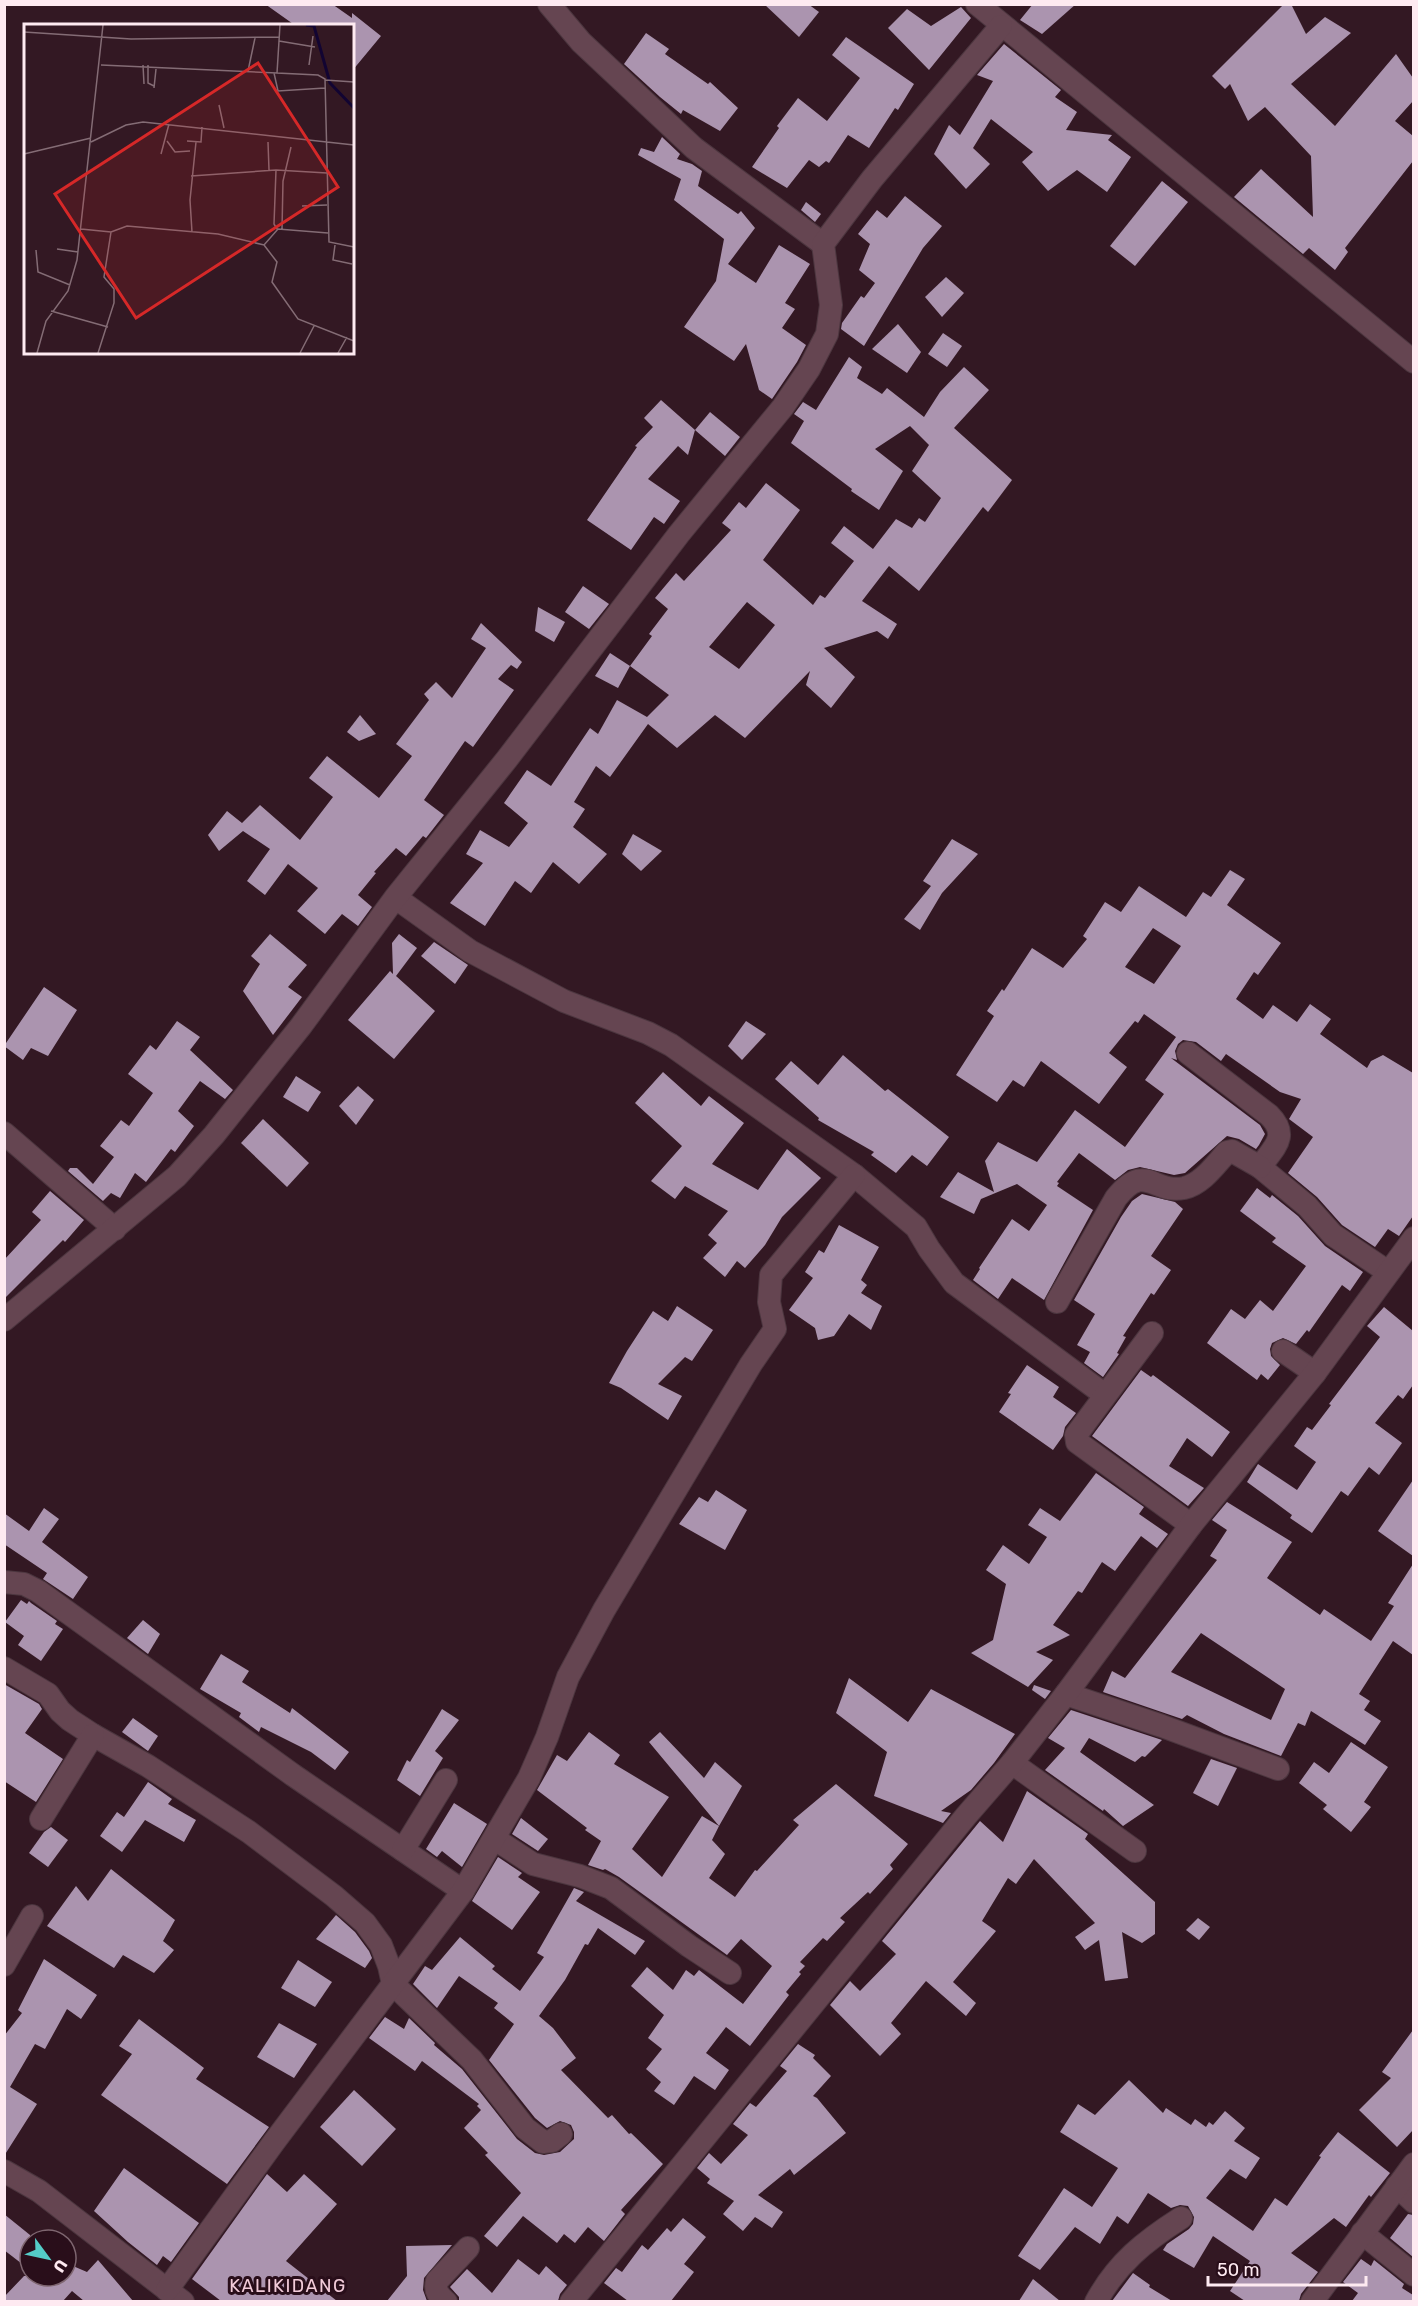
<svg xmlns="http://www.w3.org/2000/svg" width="1418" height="2306" viewBox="0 0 1418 2306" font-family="Rubik,sans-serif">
	<rect width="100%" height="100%" fill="#331823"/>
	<g fill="#ab94af" fill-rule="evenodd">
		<polygon points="265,4 332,4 352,18 352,13 381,36 352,71 352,26 296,26"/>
		<polygon points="764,4 808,4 819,12 799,37"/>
		<polygon points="1033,4 1076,4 1042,34 1020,20"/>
		<polygon points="1284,4 1291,4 1306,34 1325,17 1351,33 1291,84 1335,126 1396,54 1413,78 1413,101 1395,121 1413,136 1413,161 1345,248 1348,252 1335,270 1309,248 1303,254 1234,197 1261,169 1313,217 1311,156 1265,107 1248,121 1230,84 1225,89 1212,76"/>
		<polygon points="961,7 971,18 929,70 888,28 907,9 931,26"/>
		<polygon points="646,33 669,49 665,54 708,84 710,82 738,108 720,131 683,110 681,114 660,97 624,64"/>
		<polygon points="846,37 914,84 898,110 895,108 869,148 848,135 829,163 826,161 819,167 809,160 787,188 752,167 779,128 777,126 798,98 827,121 860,78 832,55"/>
		<polygon points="1004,44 1061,90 1055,97 1077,112 1066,130 1112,135 1108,140 1131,157 1107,192 1077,170 1048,191 1022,162 1033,152 991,119 973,148 990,164 966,189 934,154 949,125 960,135 993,81 977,75"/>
		<polygon points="662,137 680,154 677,159 692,164 702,171 698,186 738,214 741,211 755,228 728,264 756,283 779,245 810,264 785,303 795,309 782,328 806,345 797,362 772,399 759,390 746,344 734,361 684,327 716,281 724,239 674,200 681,179 638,155 641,148 654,152"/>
		<polygon points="1162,181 1188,202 1135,266 1110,246"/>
		<polygon points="905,196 942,226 923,248 864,346 841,329 842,323 861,296 864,298 875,283 859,270 870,244 858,234 877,210 887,218"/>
		<polygon points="806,202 821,214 815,222 801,210"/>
		<polygon points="946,277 964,293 942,317 925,297"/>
		<polygon points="898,324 921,352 907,373 872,349"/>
		<polygon points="943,333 962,346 947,367 928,354"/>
		<path d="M849,357l13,10 -5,11 25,16 5,-6 37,29 16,-25 24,-25 25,23 -35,38 58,52 -24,32 -5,-5 -64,84 -30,-25 -27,35 35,23 -9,15 -11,-8 -53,17 31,29 -24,31 -25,-23 4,-14 -65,67 -30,-23 -38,33 -29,-24 -38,53 -14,-11 -22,36 11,7 -12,18 34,27 -28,30 -26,-22 -22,31 -16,-12 -30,45 -35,-23 33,-40 -17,-9 14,-24 29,17 19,-24 -24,-20 23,-33 24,16 39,-58 8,6 19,-34 30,17 22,-22 -39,-29 22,-30 -3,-2 19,-25 -13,-11 21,-25 8,8 47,-51 -9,-7 17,-21 7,6 20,-25 34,27 -37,50 50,45 7,-10 5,3 29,-37 -23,-18 13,-17 29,23 23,-30 16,9 7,-10 6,4 16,-24 -29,-27 17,-26 -19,-19 -35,23 28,22 -24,39 -28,-19 1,-2 -61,-46 13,-22 -10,-7 9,-12 13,8zM747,602l28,23 -36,44 -30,-22z"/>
		<polygon points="661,400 695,430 688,455 678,446 648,479 680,501 664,524 654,517 631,550 587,520 637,447 635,446 653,427 644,418"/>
		<polygon points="710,412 740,437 725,456 695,430"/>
		<polygon points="583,586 609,604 589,629 565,612"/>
		<polygon points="538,607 565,622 554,642 535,631"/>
		<polygon points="481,623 522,662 517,669 511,665 498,679 514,690 473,747 465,741 424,800 444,815 426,838 423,836 406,856 396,848 374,872 376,873 358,895 372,907 358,926 342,914 325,934 297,911 318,888 288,864 265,895 247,881 270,849 243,831 219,851 208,835 227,811 242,823 260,805 300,840 333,797 309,778 327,756 379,798 412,756 396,744 429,700 424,694 436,682 452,698 486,648 471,639"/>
		<polygon points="610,653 630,666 618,688 595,676"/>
		<polygon points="360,715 376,734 359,741 347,732"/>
		<polygon points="633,834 662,851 641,871 622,854"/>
		<polygon points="952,839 978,854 942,893 920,930 904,919 931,886 923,881"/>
		<path d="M1230,870l15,9 -18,26 54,38 -23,32 -4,-3 -18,27 27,20 10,-14 24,17 13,-18 21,15 -11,15 47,34 4,-7 12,-6 30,18v143l-14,20 -11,-7 -13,18 -33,-22 -25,-28 -29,-24 25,-36 -24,-18 12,-20 -21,-7 -54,-38 -5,7 -25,-19 -13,-2 -5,4 -3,7 2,9 -6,-2 89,67 5,9 -6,11 -3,4 -17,-10 -12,-3 -42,37 -11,2 -34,-8 -12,3 -13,10 -36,-27 -22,29 2,1 -2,3 36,24 -49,90 -32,-22 -14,21 -25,-19 7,-11 -1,-1 33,-49 17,12 18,-26 -30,-21 -36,15 -7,15 -34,-17 18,-25 36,20 -9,-31 13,-19 39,20 38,-52 50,37 39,-53 -19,-14 31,-43 -32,-23 -6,9 -3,-2 -26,32 18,14 -28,37 -58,-43 -17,26 -11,-7 -16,22 -41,-27 38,-59 -7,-5 15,-22 2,2 28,-43 31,20 24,-29 -4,-3 22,-34 16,10 18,-26 47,31 17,-25 8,5zM1153,928l28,18 -27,38 -29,-17z"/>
		<polygon points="270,934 307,965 288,987 302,997 273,1035 243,991 260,964 251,956"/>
		<polygon points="399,934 417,948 396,976 435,1011 394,1059 348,1020 390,971 393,974 392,943"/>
		<polygon points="434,942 468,965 455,984 421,956"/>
		<polygon points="44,987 77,1010 48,1056 31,1048 23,1060 4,1046"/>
		<polygon points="177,1021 200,1037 190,1050 233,1090 225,1099 200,1081 178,1111 194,1126 175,1152 171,1149 146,1182 135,1173 120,1198 111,1193 103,1201 68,1171 70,1168 77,1168 93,1184 114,1157 100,1146 121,1120 129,1126 153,1093 128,1074 150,1045 156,1050"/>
		<polygon points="746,1021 766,1034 742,1060 728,1046"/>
		<polygon points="843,1055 885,1091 888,1089 949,1137 927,1166 912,1155 896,1173 871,1155 874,1152 818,1120 819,1118 775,1079 791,1061 818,1085"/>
		<polygon points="663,1072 701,1106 709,1096 744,1123 712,1164 758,1190 787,1149 821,1178 782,1217 765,1245 745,1268 737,1261 725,1277 703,1258 717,1243 708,1235 728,1211 685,1186 675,1199 651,1181 682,1146 635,1103"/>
		<polygon points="296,1076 321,1092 308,1112 283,1097"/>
		<polygon points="358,1086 374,1100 356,1125 339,1106"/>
		<polygon points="263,1119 309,1163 287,1187 241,1143"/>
		<polygon points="1257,1188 1270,1198 1272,1195 1298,1216 1325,1246 1363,1272 1350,1291 1342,1285 1309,1332 1307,1330 1296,1344 1283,1338 1272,1343 1270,1349 1271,1356 1280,1365 1268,1380 1261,1374 1257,1380 1207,1343 1231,1309 1245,1319 1260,1300 1273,1311 1306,1266 1272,1242 1276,1238 1240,1211"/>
		<polygon points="50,1191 84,1220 65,1242 63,1240 4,1299 4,1260 41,1220 32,1212"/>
		<polygon points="1142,1194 1175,1202 1183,1209 1151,1256 1171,1270 1154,1295 1151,1293 1123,1336 1126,1337 1117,1353 1119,1354 1103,1377 1084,1363 1090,1352 1077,1345 1095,1314 1074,1300 1121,1217 1132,1201"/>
		<polygon points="839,1225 879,1247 861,1280 867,1285 861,1293 882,1306 871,1330 849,1314 834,1336 818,1340 815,1328 789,1310 813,1278 805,1272 819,1250 824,1253"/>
		<polygon points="677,1306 713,1330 692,1361 685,1357 658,1384 682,1396 668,1420 621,1388 609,1383 627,1351 653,1311 668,1321"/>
		<polygon points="1384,1307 1413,1331 1413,1385 1403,1399 1398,1395 1375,1423 1402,1443 1379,1475 1369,1467 1348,1496 1341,1491 1312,1533 1290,1518 1292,1515 1247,1482 1258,1464 1297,1490 1316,1462 1294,1446 1307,1427 1312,1430 1331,1405 1329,1404 1380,1337 1367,1326"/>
		<polygon points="1027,1365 1059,1387 1053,1397 1076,1413 1065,1427 1063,1436 1053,1450 999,1412 1011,1394 1008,1393"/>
		<polygon points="1141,1370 1151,1377 1153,1375 1230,1432 1212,1457 1187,1438 1169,1466 1204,1488 1188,1506 1092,1436"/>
		<polygon points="1096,1473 1144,1507 1139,1514 1168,1534 1157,1548 1141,1536 1115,1571 1102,1562 1082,1593 1078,1591 1053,1625 1070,1635 1036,1652 1053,1660 1028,1687 971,1653 993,1640 1006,1584 986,1570 1003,1545 1029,1564 1047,1537 1028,1525 1040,1508 1060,1521"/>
		<polygon points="1413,1480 1413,1556 1378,1531"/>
		<polygon points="716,1490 747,1510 725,1550 679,1524 699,1497 708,1502"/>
		<path d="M1227,1502l65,40 -25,36 53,37 4,-6 47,32 23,-35 -6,-3 25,-39v91l-20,-14 -34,53 11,7 -6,9 17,11 -16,24 -54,-34 -6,15 -7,-3 -17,33 -57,-22 -37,-19 -5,4 -79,-27 9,-21 13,7 92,-118 -7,-4 17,-26 -15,-10zM1201,1633l84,56 -14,31 -100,-48z"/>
		<polygon points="44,1508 59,1519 42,1542 88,1577 73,1599 43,1579 47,1573 4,1544 4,1513 29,1531"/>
		<polygon points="21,1600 27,1604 29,1601 31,1603 57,1621 55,1624 63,1629 41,1661 18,1645 24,1636 5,1622"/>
		<polygon points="143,1620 160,1634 148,1654 127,1638"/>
		<polygon points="221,1654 249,1671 242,1682 290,1713 292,1708 349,1752 335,1770 311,1752 261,1727 259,1732 239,1717 241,1713 200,1689"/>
		<polygon points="849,1678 908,1722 931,1689 1015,1734 994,1763 971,1790 941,1811 951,1813 943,1823 874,1796 887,1752 836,1713"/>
		<polygon points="4,1684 39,1704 42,1709 25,1733 63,1759 36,1802 4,1781"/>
		<polygon points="1034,1685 1051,1691 1045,1699 1032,1690"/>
		<polygon points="442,1709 459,1720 435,1751 443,1758 420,1796 397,1780 407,1760 410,1762"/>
		<polygon points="1071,1710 1162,1740 1145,1757 1142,1756 1135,1762 1089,1738 1080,1752 1154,1805 1123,1826 1104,1809 1103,1811 1045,1770 1065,1748 1048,1738"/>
		<polygon points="133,1718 158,1736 148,1751 122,1732"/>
		<polygon points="589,1732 620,1755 614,1764 669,1797 632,1849 662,1877 702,1816 719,1826 712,1840 725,1854 709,1878 735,1897 755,1870 757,1871 799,1825 793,1820 836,1784 908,1844 890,1865 893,1869 870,1894 868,1892 840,1918 845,1922 827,1941 823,1938 800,1962 805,1966 799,1972 801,1974 786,1992 789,1995 750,2046 726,2027 706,2053 729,2070 715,2090 694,2076 674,2105 654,2091 661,2082 646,2069 662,2049 648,2038 664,2015 631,1986 647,1967 673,1990 686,1970 694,1976 699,1970 743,2004 772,1966 741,1939 727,1955 619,1877 605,1869 603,1870 588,1865 601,1841 585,1830 587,1828 537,1790 557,1755 567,1761"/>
		<polygon points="660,1732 704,1778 715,1762 742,1786 719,1826 649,1742"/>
		<polygon points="1351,1742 1388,1767 1364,1802 1371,1807 1351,1832 1323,1809 1327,1805 1299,1783 1314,1762 1329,1773"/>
		<polygon points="1211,1759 1237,1768 1218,1806 1193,1793"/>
		<polygon points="148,1782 172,1799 168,1804 196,1820 184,1842 145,1820 122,1852 100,1836 117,1812 124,1817"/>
		<polygon points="1027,1791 1088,1834 1085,1839 1155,1902 1155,1934 1142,1943 1122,1932 1128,1978 1105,1981 1099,1940 1085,1950 1075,1937 1095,1923 1034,1859 1016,1884 1008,1878 982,1921 996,1931 953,1982 976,2003 966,2016 926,1981 891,2023 901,2034 880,2056 830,2005 850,1981 860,1991 896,1954 882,1941 980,1821 1003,1842"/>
		<polygon points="454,1803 487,1824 462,1867 442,1851 437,1857 426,1849"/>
		<polygon points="521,1818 548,1839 538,1851 512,1834"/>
		<polygon points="51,1827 68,1840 48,1867 29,1853 44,1832"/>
		<polygon points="498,1857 522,1873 518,1877 540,1892 512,1930 472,1901"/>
		<polygon points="111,1869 175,1920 163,1941 174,1950 154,1973 123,1955 114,1968 47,1926 76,1886 88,1901"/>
		<polygon points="574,1888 584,1892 576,1901 645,1941 635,1955 598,1928 588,1945 585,1944 565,1980 539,2016 553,2028 576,2058 561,2070 608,2118 612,2115 629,2134 631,2133 663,2164 621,2210 625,2214 604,2241 588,2227 575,2243 564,2234 557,2243 523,2216 497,2247 484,2236 521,2193 485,2155 488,2153 464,2128 481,2110 477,2106 479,2104 422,2061 415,2071 369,2038 385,2017 404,2029 409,2018 435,2043 434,2045 462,2069 517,2139 535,2153 544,2155 560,2152 574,2139 574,2132 571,2125 560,2121 547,2128 535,2118 489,2060 514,2024 494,2008 498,2003 459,1976 437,2008 413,1984 425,1966 432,1970 460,1937 495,1966 492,1969 520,1991 544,1957 537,1953 569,1897 572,1899 569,1897"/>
		<polygon points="336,1915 355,1932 369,1951 372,1958 365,1968 316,1939"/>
		<polygon points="1198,1918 1210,1927 1199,1940 1186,1930"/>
		<polygon points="44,1959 97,1995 81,2019 67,2009 45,2049 35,2044 10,2087 37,2104 4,2156 4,2036 22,2013 18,2010"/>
		<polygon points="298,1960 332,1982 315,2007 281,1988"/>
		<polygon points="139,2019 204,2068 196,2079 269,2127 227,2184 101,2095 132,2054 119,2046"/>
		<polygon points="279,2023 317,2044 294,2078 257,2057"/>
		<polygon points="1413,2030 1413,2130 1397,2147 1359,2110 1391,2078 1382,2072"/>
		<polygon points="798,2044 815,2055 813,2058 831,2076 813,2096 817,2098 846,2133 794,2175 790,2169 758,2195 783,2212 772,2228 755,2217 743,2231 723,2214 734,2201 707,2183 710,2179 697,2168 709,2153 721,2164 748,2135 733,2124 750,2103 756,2107 787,2071 780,2066"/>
		<polygon points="1129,2080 1163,2113 1166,2108 1191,2125 1195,2119 1206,2127 1209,2122 1213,2125 1225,2111 1245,2128 1234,2141 1260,2158 1246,2179 1230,2169 1206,2198 1253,2231 1275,2198 1287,2206 1321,2157 1319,2156 1338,2132 1390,2173 1371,2197 1369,2195 1346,2227 1334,2218 1291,2253 1318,2272 1301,2294 1299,2301 1245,2301 1230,2291 1250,2261 1213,2236 1194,2268 1163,2250 1167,2244 1189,2229 1193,2224 1194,2217 1188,2206 1180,2205 1171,2208 1148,2193 1128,2224 1117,2216 1100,2244 1075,2227 1040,2270 1018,2256 1064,2188 1092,2207 1118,2168 1060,2132 1078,2104 1095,2115"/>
		<polygon points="354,2090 396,2129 362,2166 320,2127"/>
		<polygon points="124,2168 199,2223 171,2262 163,2256 157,2265 128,2242 94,2211"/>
		<polygon points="267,2174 287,2192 304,2174 337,2204 286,2261 337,2301 221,2301 192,2279"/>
		<polygon points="4,2214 30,2235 30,2270 4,2250"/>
		<polygon points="1408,2214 1413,2215 1413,2257 1390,2238"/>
		<polygon points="683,2218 706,2237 684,2264 694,2272 671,2301 628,2301 604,2283 616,2268 622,2272 642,2245 648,2250 667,2228 671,2232"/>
		<polygon points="452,2245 424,2278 423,2290 427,2301 387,2301 407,2276 406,2246"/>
		<polygon points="518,2259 539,2275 546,2266 567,2285 560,2294 558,2301 459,2301 459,2297 450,2287 467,2269 492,2293"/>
		<polygon points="1361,2259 1371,2266 1374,2260 1404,2284 1402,2288 1413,2295 1413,2301 1352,2301 1358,2293 1343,2282"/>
		<polygon points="98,2260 133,2301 84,2301 72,2291 63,2301 4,2301 4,2297 24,2276 66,2276 66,2263 87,2272"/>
		<polygon points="1133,2273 1150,2285 1149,2287 1172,2301 1112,2301"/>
		<polygon points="1033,2279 1060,2301 1019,2301"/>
	</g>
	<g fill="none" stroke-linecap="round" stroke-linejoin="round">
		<defs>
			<g id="minor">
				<polyline points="549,4 581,42 694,148 823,244"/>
				<polyline points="977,4 1414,362"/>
				<polyline points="396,898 470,951 564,1001 648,1033 671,1045 854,1175 916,1227 929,1249 954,1283 1105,1395"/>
				<path d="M1188,1053l81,62c21,21 5,32 -9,52l47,39 26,29 55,37"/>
				<polyline points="4,1133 115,1229"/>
				<path d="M1057,1302l59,-104c30,-37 36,-4 68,-10 18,-4 31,-23 43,-36l5,-1 28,16"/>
				<polyline points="4,1320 177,1176 214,1135 301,1026 395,898 507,759 679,534 783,407 809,369 827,334 831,305 823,244 872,179 1001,26"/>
				<polyline points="1152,1333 1076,1435 1077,1442 1191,1525"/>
				<polyline points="1283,1351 1315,1373"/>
				<polyline points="4,1582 24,1584 38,1591 293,1775 463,1891"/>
				<polyline points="4,1668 48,1694 60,1711 70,1720 93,1735 148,1766 249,1832 334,1896 365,1923 381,1945 389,1966 393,1984 472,2060 525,2128 543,2142 552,2141 561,2134"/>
				<polyline points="1066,1694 1162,1726 1278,1769"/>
				<polyline points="1012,1763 1135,1851"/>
				<polyline points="41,1819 93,1735"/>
				<polyline points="495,1839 533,1864 580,1876 611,1888 689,1946 730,1973"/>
				<polyline points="403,1850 446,1780"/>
				<polyline points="4,1965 32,1916"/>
				<polyline points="4,2171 39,2191 183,2302"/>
				<polyline points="1397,2186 1414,2202"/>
				<polyline points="1362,2233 1414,2275"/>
				<polyline points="167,2290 274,2142 463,1891 529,1778 547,1737 568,1677 604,1610 751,1364 775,1329 769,1302 771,1275 854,1175"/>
				<path d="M446,2302c-7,-6 -12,-11 -9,-21l31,-33"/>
				<polyline points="571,2302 966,1816 1012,1763 1066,1694 1191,1525 1315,1373 1414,1238"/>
				<path d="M1096,2302c21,-39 49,-61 85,-84"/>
				<polyline points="1312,2302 1414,2164"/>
			</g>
		</defs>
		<use href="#minor" stroke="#4c363f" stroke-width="24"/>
		<use href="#minor" stroke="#654551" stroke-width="22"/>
	</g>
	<g text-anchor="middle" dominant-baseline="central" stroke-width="6" stroke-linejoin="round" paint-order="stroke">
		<g font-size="18" letter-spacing="1.5" fill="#f2cbd9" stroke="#290e1a">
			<text x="288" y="2286">KALIKIDANG</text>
		</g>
	</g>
	<g transform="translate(24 24)">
		<rect width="330" height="330" fill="#331823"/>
		<path fill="none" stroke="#120432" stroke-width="3" d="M282,1l8,1 16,57 24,25"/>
		<path fill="none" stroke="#846c75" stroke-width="1.5" d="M256,1l-3,48 41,2 7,4 4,163 25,5M0,8l107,7 148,-2M255,17l36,6M77,41l176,8M119,41l1,19M124,41v18l6,3M285,41l4,-29M224,47l7,-33M250,49l4,18 47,-3M301,56l29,2M130,64l2,-19M195,81l5,23M143,117l8,11 15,-1M163,117l14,1 1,-15M67,118l35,-17 17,-3 211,23M244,118l1,28M0,130l67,-16M137,130l8,-30M252,146l-2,54 3,5M167,152l85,-6 51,3M278,182l25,-1M57,205l30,3 16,-6 91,8 46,11 14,-16 50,4M258,205l1,-48 8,-34M168,208l-2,-32 6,-58M240,221l13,17 -5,20 26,37 56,22M311,221l-2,15 19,4M33,225l21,3M12,226l2,22 32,13M27,287l57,16M13,329l9,-32 22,-30 9,-31 26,-235M74,329l16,-50v-14l-10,-12 7,-45M276,329l14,-27M314,329l9,-16"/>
		<path fill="#d62828" fill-opacity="0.15" stroke="#d62828" stroke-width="3" d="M234,39l80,124 -202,131 -81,-124z"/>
		<rect width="330" height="330" fill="none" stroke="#feeaf1" stroke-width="3"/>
	</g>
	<rect width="1418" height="2306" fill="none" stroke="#feeaf1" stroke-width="12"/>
	<g transform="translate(48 2258) rotate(123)"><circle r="28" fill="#290e1a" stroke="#7e6670" stroke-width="1.5"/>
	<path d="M0-4.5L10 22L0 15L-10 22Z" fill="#54cdc8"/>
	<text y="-9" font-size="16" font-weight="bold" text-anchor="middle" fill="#feeaf1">U</text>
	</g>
	<path d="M1208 2276v9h158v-9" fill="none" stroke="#feeaf1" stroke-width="3"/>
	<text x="1217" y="2276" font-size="18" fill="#feeaf1" stroke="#290e1a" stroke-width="4.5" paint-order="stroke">50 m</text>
</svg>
